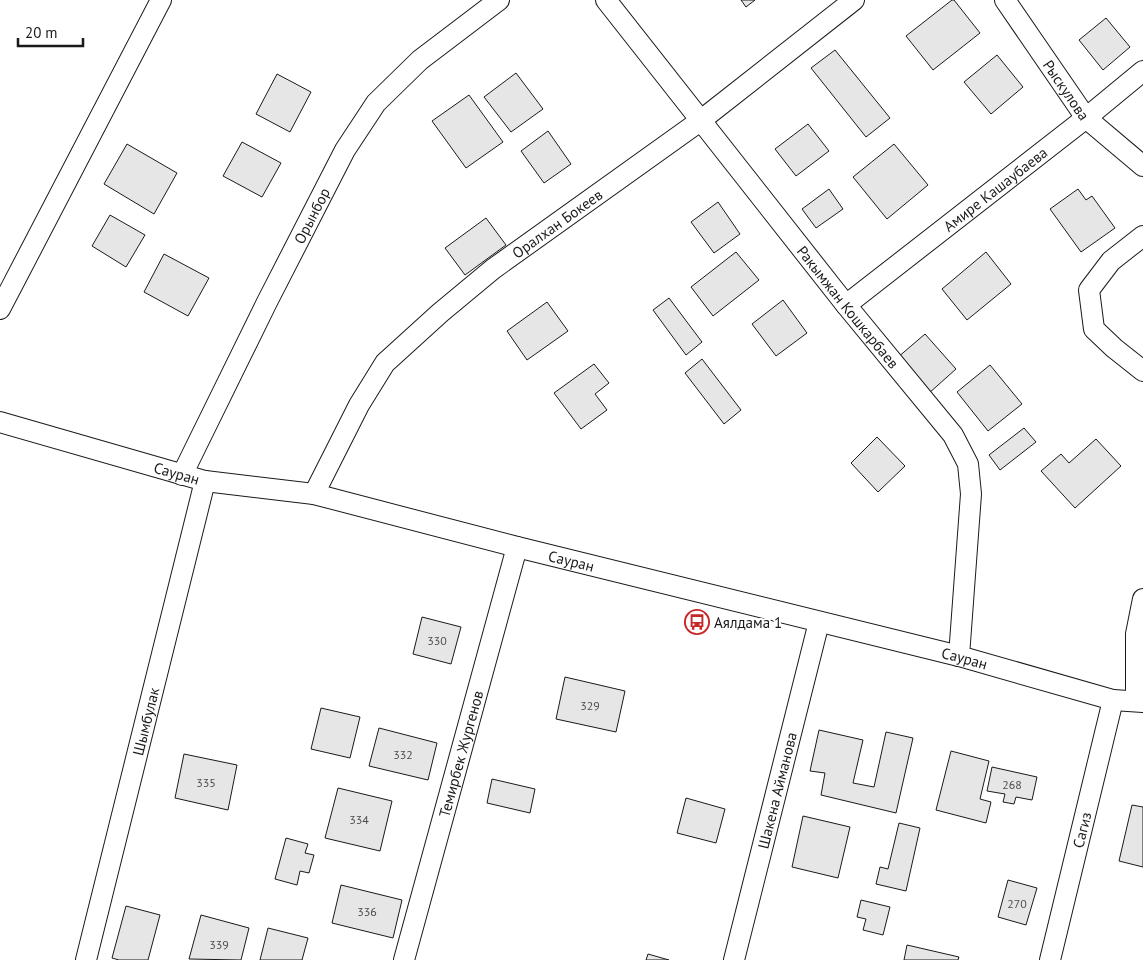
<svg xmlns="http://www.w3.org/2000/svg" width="1143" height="960" viewBox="0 0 1143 960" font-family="'PT Sans',sans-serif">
	<rect width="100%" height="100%" fill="#fff"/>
	<g fill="#e6e6e6" stroke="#1a1a1a">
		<polygon points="741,0 755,0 746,7"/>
		<polygon points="952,0 954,0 980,33 933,70 906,36"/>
		<polygon points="1106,18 1130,47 1103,70 1079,40"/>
		<polygon points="835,50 890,118 866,137 811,68"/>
		<polygon points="997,55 1023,87 991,114 964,82"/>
		<polygon points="516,73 543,109 511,132 484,97"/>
		<polygon points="277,74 311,92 290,132 256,114"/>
		<polygon points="469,95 503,142 466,168 432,121"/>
		<polygon points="808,124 829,151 796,176 775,149"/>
		<polygon points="548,131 571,164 544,183 521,151"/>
		<polygon points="242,142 281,163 262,197 223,176"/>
		<polygon points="127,144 177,173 154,214 104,184"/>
		<polygon points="894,144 928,185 887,219 853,177"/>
		<polygon points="829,189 843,209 816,228 802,209"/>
		<polygon points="1078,189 1086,200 1092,196 1115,228 1081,252 1050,209"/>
		<polygon points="718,202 740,234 714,253 691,222"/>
		<polygon points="110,215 145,235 126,267 92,246"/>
		<polygon points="486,218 506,245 465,275 445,248"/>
		<polygon points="736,252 759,280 713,316 691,287"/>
		<polygon points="986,252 1011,284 967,320 942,289"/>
		<polygon points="164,254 209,278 188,316 144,292"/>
		<polygon points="669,298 702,342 686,355 653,310"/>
		<polygon points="783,300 807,333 776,356 752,324"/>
		<polygon points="547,302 568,331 527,360 507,331"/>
		<polygon points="925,334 956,369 928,394 897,358"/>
		<polygon points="702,359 741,410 724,424 685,373"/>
		<polygon points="594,364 609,383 595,394 607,410 581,429 554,393"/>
		<polygon points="990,365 1022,404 988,431 957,392"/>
		<polygon points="1024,428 1036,442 1000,470 989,455"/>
		<polygon points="877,437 905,466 878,492 851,463"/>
		<polygon points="1096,439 1121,466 1075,508 1041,471 1061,454 1069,463"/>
		<polygon points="422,617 461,627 451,664 413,654"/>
		<polygon points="565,677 625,691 616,732 556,719"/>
		<polygon points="321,708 360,717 350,758 311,749"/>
		<polygon points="379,728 437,743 428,780 369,766"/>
		<polygon points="819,730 863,740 853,783 874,787 886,732 913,738 896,813 821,795 825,773 810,771"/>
		<polygon points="951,751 989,761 980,799 991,802 986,823 936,810"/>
		<polygon points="184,754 237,765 228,810 175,798"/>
		<polygon points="992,767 1037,777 1032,800 1016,797 1014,804 1003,802 1005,794 987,791"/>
		<polygon points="492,779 535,789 530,813 487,803"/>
		<polygon points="338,788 392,801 380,851 325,838"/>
		<polygon points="686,798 725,809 716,843 677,833"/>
		<polygon points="1132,805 1143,807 1143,867 1119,861"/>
		<polygon points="803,816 850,827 838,878 792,867"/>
		<polygon points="899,823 920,828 906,891 876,884 880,867 888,869"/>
		<polygon points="286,838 308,844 305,853 314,855 309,873 300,871 297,885 275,879"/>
		<polygon points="1008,880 1037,888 1026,925 998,917"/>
		<polygon points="341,885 402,900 393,938 332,923"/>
		<polygon points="861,900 890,907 883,935 863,930 866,919 857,917"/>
		<polygon points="126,906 160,915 148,960 119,960 112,958"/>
		<polygon points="201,915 249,928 241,960 189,959"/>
		<polygon points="268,928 308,938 302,960 260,960"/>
		<polygon points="907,945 959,957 958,960 904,960"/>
		<polygon points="648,954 669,960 646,960"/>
	</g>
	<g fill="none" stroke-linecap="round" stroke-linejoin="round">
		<defs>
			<g id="street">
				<path id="s1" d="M606,0l240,305 107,130 15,29 3,30 -12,162"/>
				<path id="s2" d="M1005,0l81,118 57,48"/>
				<polyline points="1143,236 1111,261 1089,290 1094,329 1114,348 1143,371"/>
				<path id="s3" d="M846,305l240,-187 57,-47"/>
				<polyline points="0,309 161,0"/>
				<path id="s4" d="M0,422l205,59 109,13 203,53 442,109 154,44 30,2"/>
				<path id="s5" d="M182,475l85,-173 78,-152 31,-47 44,-43 79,-60"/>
				<path id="s6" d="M314,494l45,-89 26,-42 55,-50 53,-44 207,-148 154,-121"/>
				<polyline points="1136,701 1136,634 1143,599"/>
				<path id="s7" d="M86,960l119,-479"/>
				<path id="s8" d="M404,960l113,-413"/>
				<path id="s9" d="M734,960l85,-338"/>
				<path id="s10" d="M1050,960l63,-260"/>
			</g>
		</defs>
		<use href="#street" stroke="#1a1a1a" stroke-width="22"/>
		<use href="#street" stroke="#fff" stroke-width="20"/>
	</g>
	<defs>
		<symbol id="bus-ring" viewBox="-11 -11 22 22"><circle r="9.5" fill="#fff" stroke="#c62828" stroke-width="1.5"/><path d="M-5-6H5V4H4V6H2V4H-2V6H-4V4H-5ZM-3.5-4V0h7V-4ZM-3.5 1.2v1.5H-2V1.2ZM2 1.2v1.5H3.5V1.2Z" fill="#c62828"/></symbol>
	</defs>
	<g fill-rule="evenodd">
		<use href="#bus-ring" x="683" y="608" width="28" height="28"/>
	</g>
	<g text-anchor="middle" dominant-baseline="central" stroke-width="4" stroke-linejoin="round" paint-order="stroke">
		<g font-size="12" fill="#4d4d4d">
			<text x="437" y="640">330</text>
			<text x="590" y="705">329</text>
			<text x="403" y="754">332</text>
			<text x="206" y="782">335</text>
			<text x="1012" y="784">268</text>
			<text x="359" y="819">334</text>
			<text x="1017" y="903">270</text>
			<text x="367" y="911">336</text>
			<text x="219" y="944">339</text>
		</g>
		<g font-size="15" fill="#1a1a1a" stroke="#fff">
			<text stroke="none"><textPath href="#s2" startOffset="109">Рыскулова</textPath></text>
			<text stroke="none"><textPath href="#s3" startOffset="189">Амире Кашаубаева</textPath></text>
			<text stroke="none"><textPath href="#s5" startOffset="290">Орынбор</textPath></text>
			<text stroke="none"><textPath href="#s6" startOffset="371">Оралхан Бокеев</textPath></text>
			<text stroke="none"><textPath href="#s1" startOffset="391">Ракымжан Кошкарбаев</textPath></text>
			<text stroke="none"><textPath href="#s4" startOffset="184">Сауран</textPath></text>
			<text stroke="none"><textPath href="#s4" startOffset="589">Сауран</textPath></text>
			<text stroke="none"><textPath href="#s4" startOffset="994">Сауран</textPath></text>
			<text stroke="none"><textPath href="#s7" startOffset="246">Шымбулак</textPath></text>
			<text stroke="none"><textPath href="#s8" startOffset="214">Темирбек Жургенов</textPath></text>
			<text stroke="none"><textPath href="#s9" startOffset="175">Шакена Айманова</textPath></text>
			<text stroke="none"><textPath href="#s10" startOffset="134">Сагиз</textPath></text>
		</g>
		<g font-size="15" fill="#1a1a1a" stroke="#fff" text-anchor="start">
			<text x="714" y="622">Аялдама 1</text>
		</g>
	</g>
	<path d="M18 38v8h65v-8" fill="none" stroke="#1a1a1a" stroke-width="2.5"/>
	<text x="25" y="38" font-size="15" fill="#1a1a1a" stroke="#ffffff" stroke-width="4" paint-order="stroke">20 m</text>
</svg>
